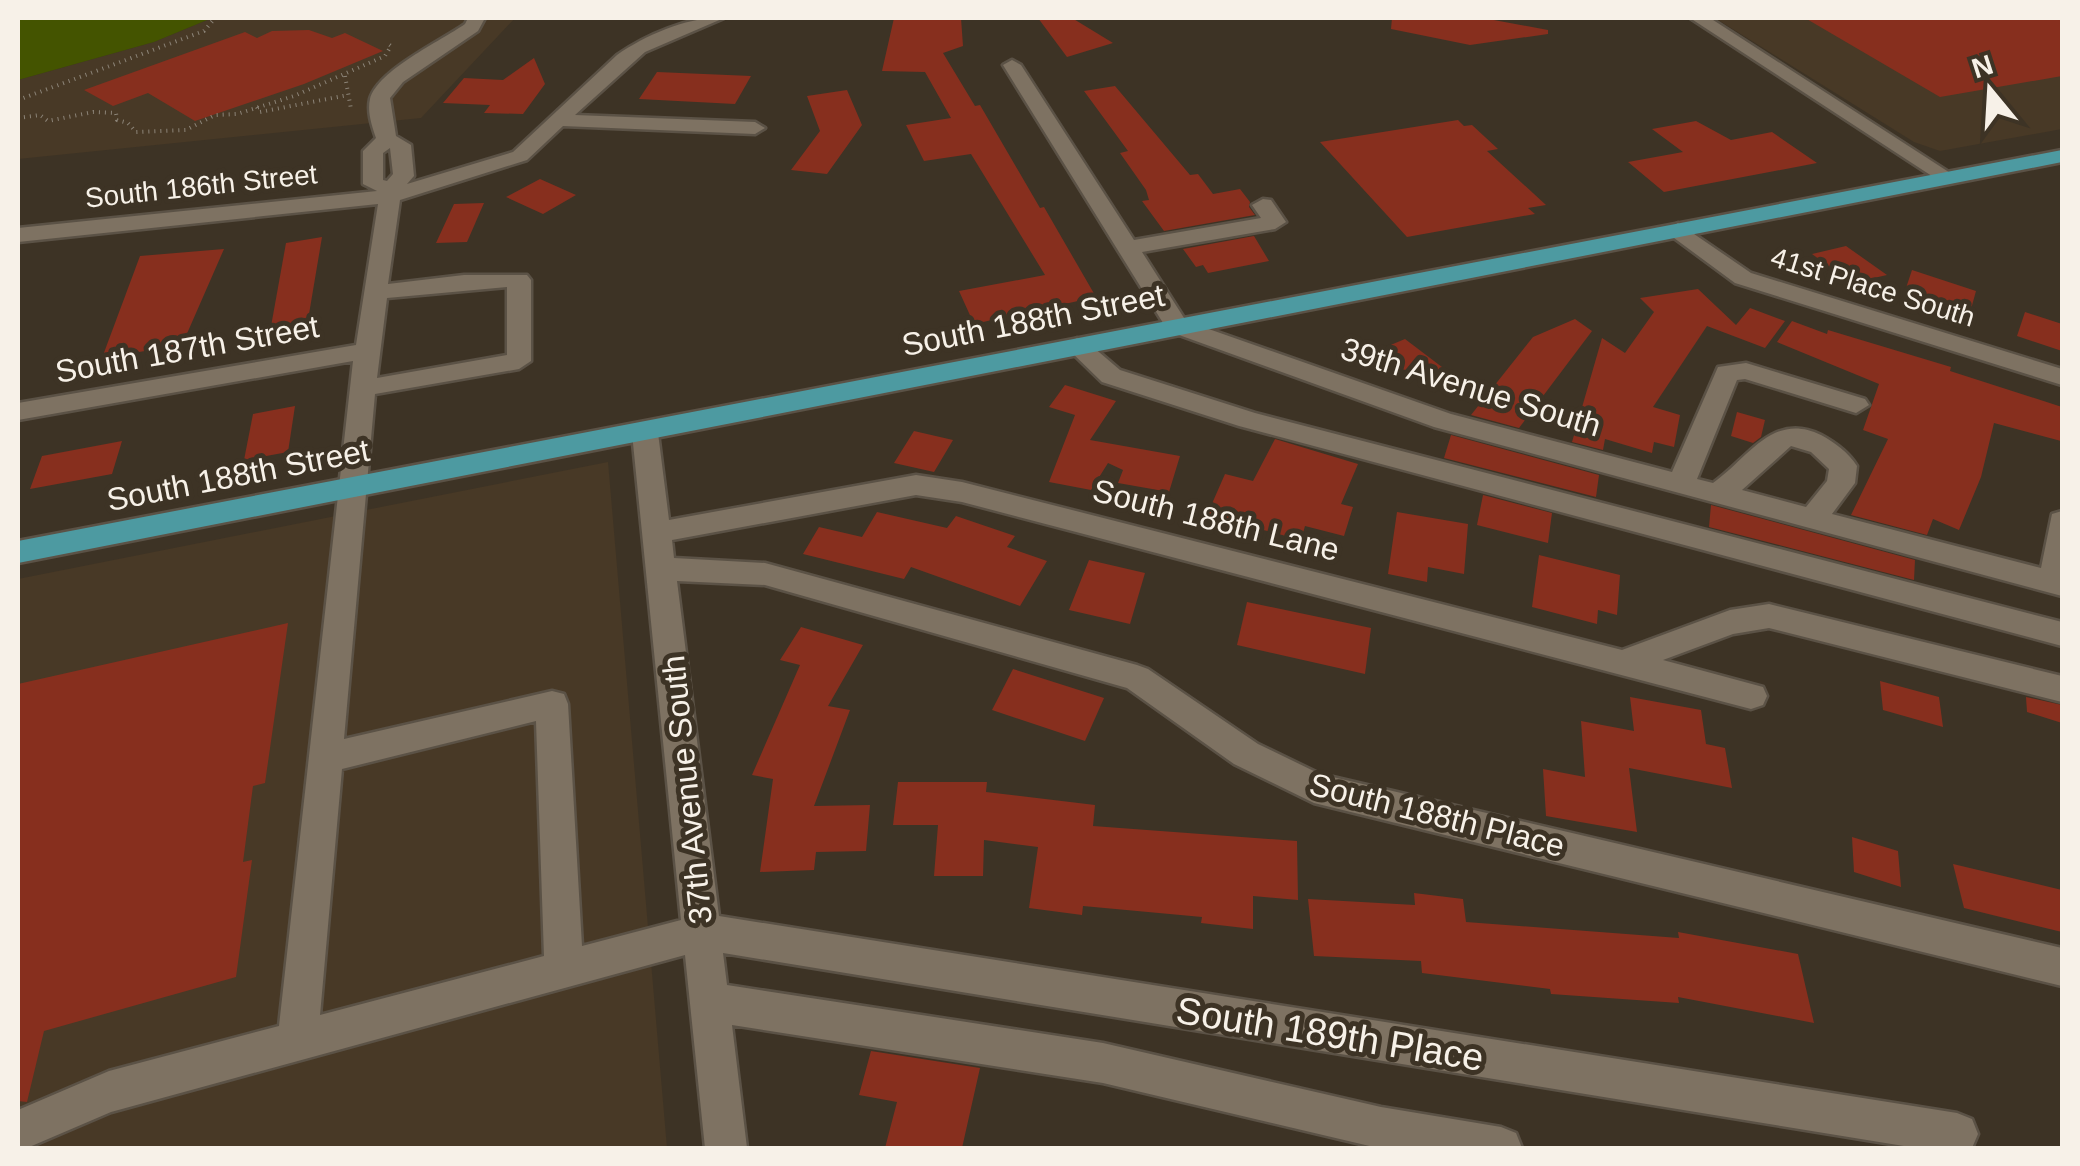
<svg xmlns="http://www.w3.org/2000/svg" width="2080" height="1166" viewBox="0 0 2080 1166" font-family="Helvetica,sans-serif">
	<rect width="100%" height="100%" fill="#3d3325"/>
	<g fill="#483926">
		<polygon points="212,18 515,18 421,118 18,159 18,80 154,42"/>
		<polygon points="1715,18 2062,18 2062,129 1940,151 1914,142"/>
		<polygon points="608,462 667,1148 18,1148 18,579"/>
	</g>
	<polygon fill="#445400" points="18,18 212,18 154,42 18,80"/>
	<g fill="#872f1e">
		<polygon points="894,18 961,18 963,46 943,53 975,106 980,105 1040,208 1044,207 1096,297 974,324 959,291 1045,275 971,154 924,161 906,125 951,118 925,72 882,71"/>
		<polygon points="1038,18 1072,18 1113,43 1067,57"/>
		<polygon points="1392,18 1483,18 1548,30 1548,34 1470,45 1391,29"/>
		<polygon points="1805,18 2062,18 2062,76 1940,97"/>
		<polygon points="309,30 332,38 345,33 383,51 304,84 195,121 148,93 113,106 84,90 245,32 257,38 272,31"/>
		<polygon points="534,58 545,84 523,114 484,113 490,105 443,103 464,78 503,80"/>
		<polygon points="657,72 751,76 735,104 639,99"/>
		<polygon points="1115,86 1190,175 1198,174 1213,194 1240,189 1250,202 1249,207 1255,215 1164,231 1142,201 1149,200 1146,190 1120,153 1128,151 1084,91"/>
		<polygon points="847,90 862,125 827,174 791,170 820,131 807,96"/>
		<polygon points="1458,120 1464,126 1472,125 1498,149 1487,151 1546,205 1528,208 1535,214 1407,237 1320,142"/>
		<polygon points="1696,121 1731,140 1772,132 1817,163 1664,192 1628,162 1683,152 1652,129"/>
		<polygon points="540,179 576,195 543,214 506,197"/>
		<polygon points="484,203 467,242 436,243 454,204"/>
		<polygon points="1254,236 1269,261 1208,273 1203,265 1196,267 1183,249"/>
		<polygon points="322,237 307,326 270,332 286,243"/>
		<polygon points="1846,246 1887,275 1852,283 1812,254"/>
		<polygon points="224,249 182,345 102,358 140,256"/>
		<polygon points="1912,270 1976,291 1968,320 1902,300"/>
		<polygon points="1698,289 1736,325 1750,308 1785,321 1765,348 1707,326 1653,407 1680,415 1674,447 1654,442 1652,453 1605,439 1603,450 1572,442 1602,338 1625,353 1654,312 1640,298"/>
		<polygon points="2025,312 2062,324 2062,351 2017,336"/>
		<polygon points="1575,319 1592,331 1519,428 1471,415 1533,337"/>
		<polygon points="1792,321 1827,334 1828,330 1951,367 1950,371 2062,407 2061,441 1994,423 1981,477 1959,530 1933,519 1927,535 1851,515 1888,439 1863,430 1879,384 1777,342"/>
		<polygon points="1405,339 1463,383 1357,359"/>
		<polygon points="1065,385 1116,401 1090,440 1180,456 1169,492 1118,483 1123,470 1108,463 1091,490 1049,482 1075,415 1049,407"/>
		<polygon points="295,406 288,452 244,460 253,414"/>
		<polygon points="1737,412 1765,420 1761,437 1753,443 1731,436"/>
		<polygon points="914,431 953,440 934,472 894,463"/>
		<polygon points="1451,435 1599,475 1596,497 1444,458"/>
		<polygon points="1275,439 1358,464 1341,504 1353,507 1344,536 1305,526 1301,540 1207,515 1225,474 1253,481"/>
		<polygon points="122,441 112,474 30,489 42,456"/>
		<polygon points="1483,495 1552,513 1548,543 1477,525"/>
		<polygon points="1711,505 1915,560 1914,580 1709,527"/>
		<polygon points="877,512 947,528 956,516 1015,536 1007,547 1047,561 1020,606 911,567 904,579 803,554 819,527 862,537"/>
		<polygon points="1397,512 1468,524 1464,574 1428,567 1427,582 1388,574"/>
		<polygon points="1539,555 1620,575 1617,615 1598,610 1597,624 1532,607"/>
		<polygon points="1089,560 1145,573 1130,624 1069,610"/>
		<polygon points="1247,602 1371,628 1365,674 1237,645"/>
		<polygon points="288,623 265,783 253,786 243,862 252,860 236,977 44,1031 27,1102 18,1101 18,684"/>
		<polygon points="801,627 863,645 828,706 850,710 814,806 870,805 866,851 816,852 814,870 760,872 773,779 752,775 800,665 780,660"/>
		<polygon points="1013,669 1104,698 1085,741 992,710"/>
		<polygon points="1880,681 1939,697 1943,727 1883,710"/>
		<polygon points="1630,697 1701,710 1706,744 1725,748 1732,788 1629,768 1637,832 1546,816 1543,769 1585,777 1581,721 1634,731"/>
		<polygon points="2026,697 2062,705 2062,723 2027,712"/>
		<polygon points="898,782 987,782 986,792 1095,805 1093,826 1297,841 1298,900 1253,896 1253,929 1201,923 1202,917 1083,906 1082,915 1029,908 1038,847 984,840 983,876 934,876 938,825 893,825"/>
		<polygon points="1852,837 1898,851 1901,887 1854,872"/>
		<polygon points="1953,864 2062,890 2062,932 1964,908"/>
		<polygon points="1414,893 1463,899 1466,922 1679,938 1678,932 1798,954 1814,1023 1678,997 1679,1003 1551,994 1550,989 1422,973 1421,961 1314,956 1308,899 1415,905"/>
		<polygon points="871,1051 980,1068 962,1148 885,1148 897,1102 859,1095"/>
	</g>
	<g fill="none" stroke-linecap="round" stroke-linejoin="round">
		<defs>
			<g id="minor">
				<path d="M468,18h17l-7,13 -75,51 -13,16 6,38 15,9 3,31 -7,8 106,-32 104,-97c29,-20 72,-39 107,-37l-79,34 -70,63 180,7 10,6 -10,6 -192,-8 -36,34 -127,40 -12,84 76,-9h63l4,5v81l-12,8 -144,25 -31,345 208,-48 12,3 4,10 14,242 99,-26 -49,-487 4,-6h18l4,6 11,87 247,-45 46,7 660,168 108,-40 39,-6 293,72v26l-293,-74 -36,6 -70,26 100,27 4,9 -4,9 -12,4 -789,-207 -46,-7 -244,45 2,18 91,5 372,102 11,4 110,75 62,30 742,174v38l-748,-183 -80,-39 -107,-76 -362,-103 -88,-4 42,335 1238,197 15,6 6,15 -6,14h-56l-1193,-195 4,32 376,58 278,64 120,20 15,6 6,15h-144l-275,-65 -371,-58 15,123h-42l-20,-193 -574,157 -84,36h-9v-38l91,-39 170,-45 74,-665 -335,59v-17l338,-58 22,-141 -360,38v-14l359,-37 -14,-7v-33l13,-13c-4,-12 -9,-26 -6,-39 8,-29 71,-58 95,-75zM390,148l3,26 -6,7 -4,-1v-27zM507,287v68l-130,23 10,-80zM536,721l8,235 -224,59 22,-246z"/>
				<polygon points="1690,18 1710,18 1958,178 1955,182 1941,182"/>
				<path d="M1012,60l9,5 113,175 127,-22 -9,-13 11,-6 8,1 15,22 -11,7 -133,23 44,69 265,93 221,58 46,-105 28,-4 119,36 4,6 -13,8 -111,-34 -8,1 -40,99 16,4c35,-24 59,-72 108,-48 13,7 28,18 36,31l-2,17 -23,31 209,54 11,-54 10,-3v85l-628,-169 -266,-96 -165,-266zM1791,446l20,6 18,17 -2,12 -21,26 -64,-17z"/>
				<polygon points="1678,223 1751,273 2062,369 2062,385 1735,283 1670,235 1667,230"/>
				<polygon points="1077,338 1086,341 1120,370 1255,413 2062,622 2062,646 1239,426 1102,382 1065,346"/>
			</g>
			<polygon id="major" points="2062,150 2062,162 18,563 18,541"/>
		</defs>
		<use href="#minor" stroke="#5b5246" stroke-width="5"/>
		<use href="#major" stroke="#5b5246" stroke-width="5"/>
		<g stroke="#8c8478" stroke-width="4" stroke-dasharray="1 5" stroke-linecap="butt">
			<polyline points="345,76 351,109"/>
			<polyline points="18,100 204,31 215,18"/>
			<polyline points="257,107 260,112 348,95"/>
			<polyline points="18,118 40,115 48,121 93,112 116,113 117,120 128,123 136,132 186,130 215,115 237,114 294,96 385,56 391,46 387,43"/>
		</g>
		<use href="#minor" fill="#7e7262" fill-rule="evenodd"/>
		<use href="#major" fill="#4d9aa1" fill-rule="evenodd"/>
	</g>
	<g text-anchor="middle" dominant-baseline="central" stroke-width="10" stroke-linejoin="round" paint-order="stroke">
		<g font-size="28" fill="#f7f1e8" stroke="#3d3325">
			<text transform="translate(201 186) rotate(-6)">South 186th Street</text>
			<text transform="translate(1873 287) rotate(17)">41st Place South</text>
		</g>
		<g font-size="32" fill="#f7f1e8" stroke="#3d3325">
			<text transform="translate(1033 320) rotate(-11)">South 188th Street</text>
			<text transform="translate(187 349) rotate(-10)">South 187th Street</text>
			<text transform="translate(1471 387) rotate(17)">39th Avenue South</text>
			<text transform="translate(238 475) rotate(-11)">South 188th Street</text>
			<text transform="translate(1216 520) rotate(14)">South 188th Lane</text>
			<text transform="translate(687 790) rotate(-96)">37th Avenue South</text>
			<text transform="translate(1437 815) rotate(14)">South 188th Place</text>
		</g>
		<g font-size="38" fill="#f7f1e8" stroke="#3d3325">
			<text transform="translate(1330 1034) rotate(9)">South 189th Place</text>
		</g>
	</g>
	<rect width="2080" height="1166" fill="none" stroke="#f7f1e8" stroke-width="40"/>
	<g transform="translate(1990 90) rotate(342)" stroke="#3d3325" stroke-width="8" paint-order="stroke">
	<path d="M0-8L18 38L0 25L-18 38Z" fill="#f7f1e8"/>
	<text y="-15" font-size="28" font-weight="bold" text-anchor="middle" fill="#f7f1e8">N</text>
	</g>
</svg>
